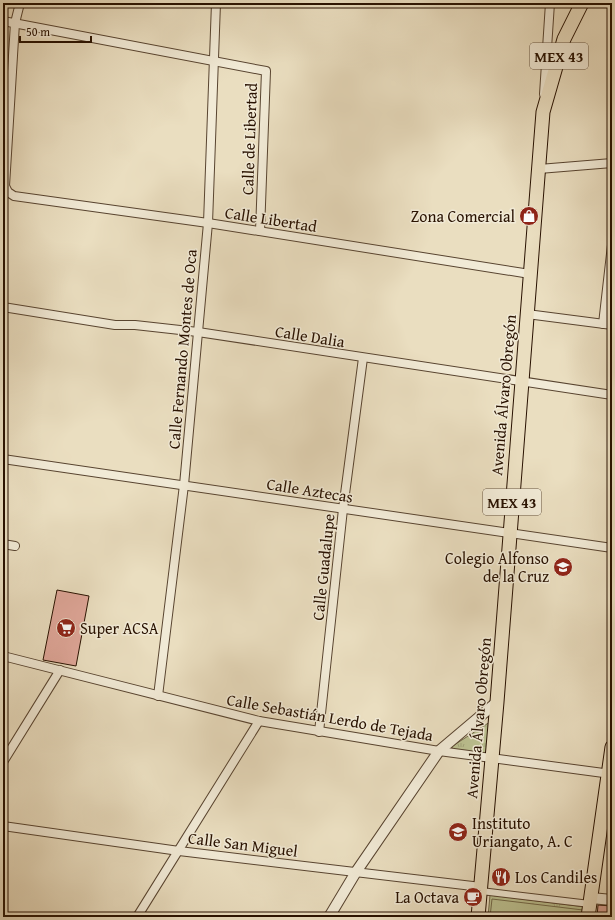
<svg xmlns="http://www.w3.org/2000/svg" width="615" height="920" viewBox="0 0 615 920" font-family="'Gentium Book Plus',serif">
	<defs>
		<pattern id="park-tufts" width="24" height="20" patternUnits="userSpaceOnUse"><rect width="24" height="20" fill="#bbc090"/><path d="M3 7l-1-3M5 7V3M7 7l1-3M15 17l-1-3M17 17v-4M19 17l1-3" fill="none" stroke="#a1a47a"/></pattern>
	</defs>
	<rect width="100%" height="100%" fill="#eadec0"/>
	<filter id="stains"><feTurbulence type="fractalNoise" baseFrequency=".005" numOctaves="4"/><feColorMatrix values="0 0 0 0 .2 0 0 0 0 .09 0 0 0 0 .02 0 0 0 .5 -.17"/></filter>
	<radialGradient id="worn" r=".72"><stop offset=".6" stop-color="#630" stop-opacity="0"/><stop offset="1" stop-color="#630" stop-opacity=".3"/></radialGradient>
	<g fill="url(#park-tufts)" stroke="#726848">
		<polygon points="493,720 488,754 456,750 451,747"/>
		<polygon points="490,895 586,907 585,917 488,917"/>
	</g>
	<polygon fill="#bbc090" stroke="#726848" points="492,899 583,910 582,917 490,917"/>
	<g fill="#e0a79a" stroke="#281100">
		<polygon points="57,590 89,596 76,666 43,660"/>
		<polygon points="598,905 612,906 612,917 597,917"/>
	</g>
	<g fill="none" stroke-linecap="round" stroke-linejoin="round">
		<defs>
			<polyline id="pedestrian" points="481,891 590,904"/>
			<g id="minor">
				<polyline points="20,3 15,23 5,186 8,192 14,196 208,223 530,274"/>
				<polyline points="3,21 266,71 260,231"/>
				<polyline points="544,94 550,3"/>
				<polyline points="539,169 612,163"/>
				<polyline points="3,307 115,325 135,325 198,332 612,395"/>
				<polyline points="527,314 612,325"/>
				<polyline points="603,324 612,245"/>
				<polyline points="3,459 612,548"/>
				<polyline points="3,544 15,546"/>
				<polyline points="3,656 259,721 439,751 611,774"/>
				<polyline points="158,696 184,485 208,223 216,3"/>
				<polyline points="319,732 343,509 363,358"/>
				<polyline points="3,762 60,670"/>
				<polyline points="3,826 179,851 481,887"/>
				<polyline points="137,917 259,721"/>
			</g>
			<g id="tertiary">
				<polyline points="591,898 612,900"/>
				<polyline points="329,917 356,872 439,751 497,702"/>
			</g>
			<g id="primary">
				<polyline points="478,917 497,702 543,112 564,39 582,3"/>
				<polyline points="588,917 612,747"/>
			</g>
		</defs>
		<use href="#pedestrian" stroke="#584430" stroke-width="8"/>
		<use href="#minor" stroke="#584430" stroke-width="10"/>
		<use href="#tertiary" stroke="#584430" stroke-width="12"/>
		<use href="#primary" stroke="#281100" stroke-width="15"/>
		<use href="#pedestrian" stroke="#f1ead6" stroke-width="6"/>
		<use href="#minor" stroke="#f1ead6" stroke-width="8"/>
		<use href="#tertiary" stroke="#f1ead6" stroke-width="10"/>
		<use href="#primary" stroke="#eadec0" stroke-width="13"/>
	</g>
	<defs>
		<symbol id="shop-disc" viewBox="-11 -11 22 22"><circle r="9.5" fill="#8f2418" stroke="#f1ead6"/><path d="M-5-2.5h2.3a2.7 3.5 0 0 1 5.4 0H5L5.5 6h-11ZM-1.5-2.5h3a1.5 2.3 0 0 0-3 0Z" fill="#fff"/></symbol>
		<symbol id="school-disc" viewBox="-11 -11 22 22"><circle r="9.5" fill="#8f2418" stroke="#f1ead6"/><path d="M0-5L7-2L0 1L-7-2ZM-4 1L0 2.5L4 1V4Q0 6-4 4Z" fill="#fff"/></symbol>
		<symbol id="supermarket-disc" viewBox="-11 -11 22 22"><circle r="9.5" fill="#8f2418" stroke="#f1ead6"/><path d="M-6-5.5h2.5l.6 2H6L4.5 2H-2.5L-4.4-4H-6ZM-1.5 3.2a1.3 1.3 0 1 0 .1 0ZM3 3.2a1.3 1.3 0 1 0 .1 0Z" fill="#fff"/></symbol>
		<symbol id="university-disc" viewBox="-11 -11 22 22"><circle r="9.5" fill="#8f2418" stroke="#f1ead6"/><path d="M0-5L7-2L0 1L-7-2ZM-4 1L0 2.5L4 1V4Q0 6-4 4Z" fill="#fff"/></symbol>
		<symbol id="restaurant-disc" viewBox="-11 -11 22 22"><circle r="9.5" fill="#8f2418" stroke="#f1ead6"/><path d="M-5-6h1v4h1v-4h1v4h1v-4h1v5L-1.5 .5V6h-2V.5L-5-1ZM5-6V6H3V1.5H1.5Q1.5-4 5-6Z" fill="#fff"/></symbol>
		<symbol id="cafe-disc" viewBox="-11 -11 22 22"><circle r="9.5" fill="#8f2418" stroke="#f1ead6"/><path d="M-5.5-4.5H6V0H3Q3 3.5 0 3.5H-2.5Q-5.5 3.5-5.5 0ZM3-3.2v2h1.7v-2ZM-6 4.5H4V6H-6Z" fill="#fff"/></symbol>
	</defs>
	<g fill-rule="evenodd">
		<use href="#shop-disc" x="518" y="205" width="22" height="22"/>
		<use href="#school-disc" x="552" y="556" width="22" height="22"/>
		<use href="#supermarket-disc" x="55" y="617" width="22" height="22"/>
		<use href="#university-disc" x="447" y="821" width="22" height="22"/>
		<use href="#restaurant-disc" x="490" y="866" width="22" height="22"/>
		<use href="#cafe-disc" x="462" y="886" width="22" height="22"/>
	</g>
	<g text-anchor="middle" dominant-baseline="central" stroke-width="3" stroke-linejoin="round" paint-order="stroke">
		<g fill="#f1ead6" stroke="#645240" stroke-width="1">
			<rect x="530" y="43" width="58" height="26" rx="3"/>
			<rect x="483" y="489" width="58" height="26" rx="3"/>
		</g>
		<g font-size="15" font-weight="bold" fill="#281100">
			<text x="559" y="56">MEX 43</text>
			<text x="512" y="502">MEX 43</text>
		</g>
		<g font-size="16" fill="#281100" stroke="#f1ead6">
			<text transform="translate(249 139) rotate(-88)">Calle de Libertad</text>
			<text transform="translate(271 219) rotate(9)">Calle Libertad</text>
			<text transform="translate(310 336) rotate(9)">Calle Dalia</text>
			<text transform="translate(182 349) rotate(-85)">Calle Fernando Montes de Oca</text>
			<text transform="translate(503 395) rotate(-85)">Avenida Álvaro Obregón</text>
			<text transform="translate(310 490) rotate(9)">Calle Aztecas</text>
			<text transform="translate(323 567) rotate(-84)">Calle Guadalupe</text>
			<text transform="translate(330 717) rotate(10)">Calle Sebastián Lerdo de Tejada</text>
			<text transform="translate(478 718) rotate(-85)">Avenida Álvaro Obregón</text>
			<text transform="translate(243 844) rotate(7)">Calle San Miguel</text>
		</g>
		<g font-size="16" fill="#281100" stroke="#f1ead6" text-anchor="end">
			<text x="515" y="216">Zona Comercial</text>
			<text x="549" y="558">Colegio Alfonso<tspan x="549" dy="18">de la Cruz</tspan></text>
			<text x="80" y="628" text-anchor="start">Super ACSA</text>
			<text x="472" y="823" text-anchor="start">Instituto<tspan x="472" dy="18">Uriangato, A. C</tspan></text>
			<text x="515" y="877" text-anchor="start">Los Candiles</text>
			<text x="459" y="897">La Octava</text>
		</g>
	</g>
	<rect width="615" height="920" fill="none" stroke="#eadec0" stroke-width="16"/>
	<rect x="4" y="4" width="607" height="912" fill="none" stroke="#281100" stroke-width="2"/>
	<rect x="8" y="8" width="599" height="904" fill="none" stroke="#281100"/>
	<path d="M20 36v6h71v-6" fill="none" stroke="#281100" stroke-width="2"/>
	<text x="26" y="36" font-size="12" fill="#281100" stroke="#f1ead6" stroke-width="3" paint-order="stroke">50 m</text>
	<rect width="100%" height="100%" filter="url(#stains)"/>
	<rect width="100%" height="100%" fill="url(#worn)"/>
</svg>
